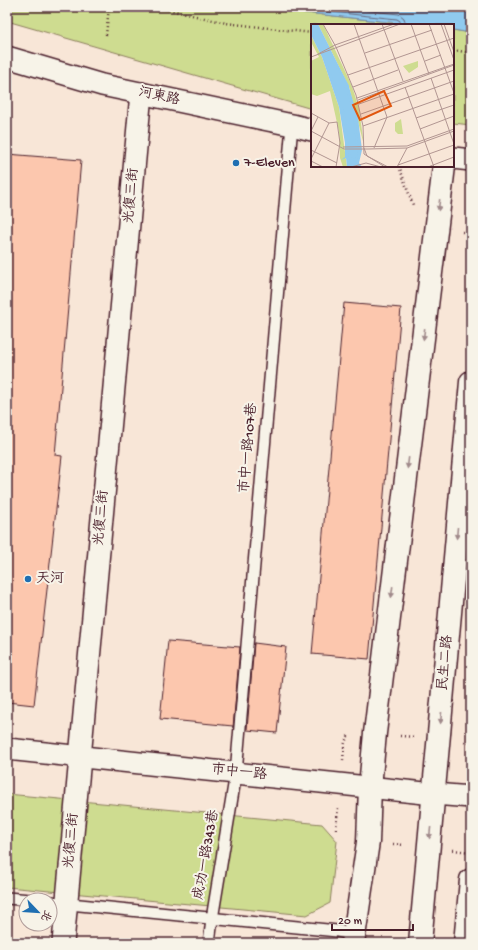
<svg xmlns="http://www.w3.org/2000/svg" width="478" height="950" viewBox="0 0 478 950" font-family="'Gochi Hand','LXGW WenKai TC',sans-serif">
	<rect width="100%" height="100%" fill="#f8e6d7"/>
	<filter id="ink" filterUnits="userSpaceOnUse"><feTurbulence type="fractalNoise" baseFrequency=".025" numOctaves="2"/><feDisplacementMap in="SourceGraphic" scale="8" xChannelSelector="R" yChannelSelector="G"/><feConvolveMatrix kernelMatrix="1 2 1 2 8 2 1 2 1" color-interpolation-filters="sRGB"/></filter>
	<g filter="url(#ink)">
		<g fill="#cedc90" stroke="#8c7e5e">
			<polygon points="7,7 263,7 279,10 415,25 312,25 312,109 7,21"/>
			<polygon points="453,30 471,33 471,125 453,123"/>
			<polygon points="7,794 322,824 337,841 330,903 307,915 7,887"/>
		</g>
		<polygon fill="#90caef" stroke="#7486a1" points="263,7 471,7 471,33 453,30 453,25 415,25 279,10"/>
		<g fill="none" stroke-linecap="round" stroke-linejoin="round">
			<g stroke="#666379" stroke-width="1">
				<polyline points="285,7 397,19 400,21 401,25"/>
				<polyline points="332,7 399,14 404,18 406,25"/>
			</g>
		</g>
		<g fill="#fcc7ae" stroke="#4a1f2b">
			<polygon points="7,154 81,160 55,455 62,456 34,705 7,702"/>
			<polygon points="344,303 401,308 369,659 312,654"/>
			<polygon points="168,641 240,647 233,728 233,726 160,719"/>
			<polygon points="254,643 286,647 277,733 247,730"/>
		</g>
		<g fill="none" stroke-linecap="round" stroke-linejoin="round">
			<defs>
				<g id="service">
					<polyline points="7,898 30,900"/>
					<polyline points="50,902 337,931 353,934"/>
					<polyline points="209,943 212,919 236,773 292,125"/>
				</g>
				<g id="minor">
					<polyline points="7,57 102,85 292,125 312,130"/>
					<polyline points="453,158 471,160"/>
					<polyline points="7,749 434,794 471,797"/>
					<polyline points="63,943 141,93"/>
				</g>
				<g id="secondary">
					<polyline points="353,943 368,842 370,787 375,733 444,166"/>
					<polyline points="420,943 471,382"/>
					<polyline points="465,943 471,880"/>
				</g>
			</defs>
			<use href="#service" stroke="#4a1f2b" stroke-width="14"/>
			<use href="#minor" stroke="#4a1f2b" stroke-width="24"/>
			<use href="#secondary" stroke="#4a1f2b" stroke-width="25"/>
			<g stroke="#4a1f2b" stroke-width="2.5" stroke-dasharray="1 3" stroke-linecap="butt">
				<polyline points="157,7 226,23 312,33"/>
				<polyline points="106,35 109,7"/>
				<polyline points="453,50 471,53"/>
				<polyline points="399,166 413,205"/>
				<polyline points="462,232 471,233"/>
				<polyline points="400,736 415,737"/>
				<polyline points="464,742 471,743"/>
				<path d="M343,760c1,-9 0,-19 7,-26"/>
				<polyline points="336,829 338,808"/>
				<polyline points="393,844 404,845"/>
				<polyline points="453,850 471,852"/>
			</g>
			<use href="#service" stroke="#f7f3e8" stroke-width="11"/>
			<use href="#minor" stroke="#f7f3e8" stroke-width="21"/>
			<use href="#secondary" stroke="#f7f3e8" stroke-width="22"/>
		</g>
		<defs><path id="oneway-solid" d="M-6-.8H1V-3.2L6.5 0L1 3.2V.8H-6Z"/></defs>
		<g fill="#a0898a">
			<use href="#oneway-solid" transform="translate(439 205) rotate(97)"/>
			<use href="#oneway-solid" transform="translate(424 334) rotate(97)"/>
			<use href="#oneway-solid" transform="translate(408 463) rotate(97)"/>
			<use href="#oneway-solid" transform="translate(457 533) rotate(95)"/>
			<use href="#oneway-solid" transform="translate(392 592) rotate(97)"/>
			<use href="#oneway-solid" transform="translate(441 718) rotate(95)"/>
			<use href="#oneway-solid" transform="translate(430 833) rotate(96)"/>
		</g>
	</g>
	<g fill="#1f6fb2" stroke="#f7f3e8" stroke-width="1.5">
		<circle cx="236" cy="163" r="4"/>
		<circle cx="28" cy="579" r="4"/>
	</g>
	<g text-anchor="middle" dominant-baseline="central" stroke-width="4" stroke-linejoin="round" paint-order="stroke">
		<g font-size="14" fill="#4a1f2b" stroke="#f7f3e8">
			<text transform="translate(159 97) rotate(12)">河東路</text>
			<text transform="translate(132 196) rotate(-85)">光復三街</text>
			<text transform="translate(249 448) rotate(-85)">市中一路107巷</text>
			<text transform="translate(102 518) rotate(-85)">光復三街</text>
			<text transform="translate(446 663) rotate(-85)">民生二路</text>
			<text transform="translate(239 773) rotate(6)">市中一路</text>
			<text transform="translate(72 841) rotate(-85)">光復三街</text>
			<text transform="translate(207 855) rotate(-80)">成功一路343巷</text>
		</g>
		<g font-size="14" fill="#4a1f2b" stroke="#f7f3e8" text-anchor="start">
			<text x="244" y="163">7-Eleven</text>
			<text x="36" y="579">天河</text>
		</g>
	</g>
	<g transform="translate(311 24)">
		<rect width="143" height="143" fill="#f8e6d7"/>
		<path d="M7,0h5l29,62 7,23 5,36 -15,-58zM0,11l11,22 17,50 8,60h-4l-3,-9 -1,-26 -9,-41 -13,5 -6,-2v-33l8,-4 -8,-15zM107,37v6l-9,6 -6,-7zM90,95l2,15h-5l-3,-3v-8z" fill="#cedc90"/>
		<path d="M0,0h7l31,63 9,31 4,32 -3,13 3,4h-15l-1,-9 -5,2 4,-3v-14l-6,-36 -17,-50 -11,-22z" fill="#90caef"/>
		<path fill="none" stroke="#90caef" stroke-width="2" d="M5,0l12,23M0,6l11,21M18,26l19,36 -2,2 8,23 3,35M12,30l21,60 4,32M38,126l1,8 6,3 1,-12"/>
		<path fill="none" stroke="#b29692" stroke-width="1" d="M12,0l13,23 20,48 7,31 1,28 21,13M43,0l33,93 -13,31M71,0l21,57M100,0l18,50M118,0l25,69M130,0l13,36M133,0l10,28M54,29l67,-23M7,30l17,-9 59,-21M0,33l89,-33M114,37l16,-6M37,51l106,-37M120,54l23,66M42,63l45,-17M94,63l29,80M46,74l97,-34M47,76l96,-35M48,80l95,-34M0,89l18,10 8,-1 3,21 -4,24M50,90l93,-33M105,94l38,-13M52,102l91,-32M109,105l34,-13M0,107l33,18h24l39,-1 47,-17M0,107l7,-14M32,123l64,-1 47,-17M53,124l3,8 21,11M0,126l26,13M0,135l18,-36M0,137l12,6M87,141l56,-20M40,143l15,-4 15,4M86,143l10,-19M117,143l26,-10"/>
		<path fill="#e0560e" fill-opacity="0.15" stroke="#e0560e" stroke-width="2" d="M73,67l7,15 -31,14 -7,-15z"/>
		<rect width="143" height="143" fill="none" stroke="#4a1f2b" stroke-width="2"/>
	</g>
	<rect width="478" height="950" fill="none" stroke="#f7f3e8" stroke-width="24"/>
	<rect x="12" y="12" width="454" height="926" fill="none" stroke="#4a1f2b" stroke-width="1.5" filter="url(#ink)"/>
	<g transform="translate(38 912) rotate(115)"><circle r="19" fill="#f7f3e8" stroke="#b29e9c"/>
	<path d="M0-3L7 15L0 10L-7 15Z" fill="#1f6fb2"/>
	<text y="-6" font-size="11" font-weight="bold" text-anchor="middle" fill="#4a1f2b">北</text>
	</g>
	<path d="M332 924v6h81v-6" fill="none" stroke="#4a1f2b" stroke-width="2"/>
	<text x="338" y="924" font-size="12" fill="#4a1f2b" stroke="#f7f3e8" stroke-width="3" paint-order="stroke">20 m</text>
</svg>
